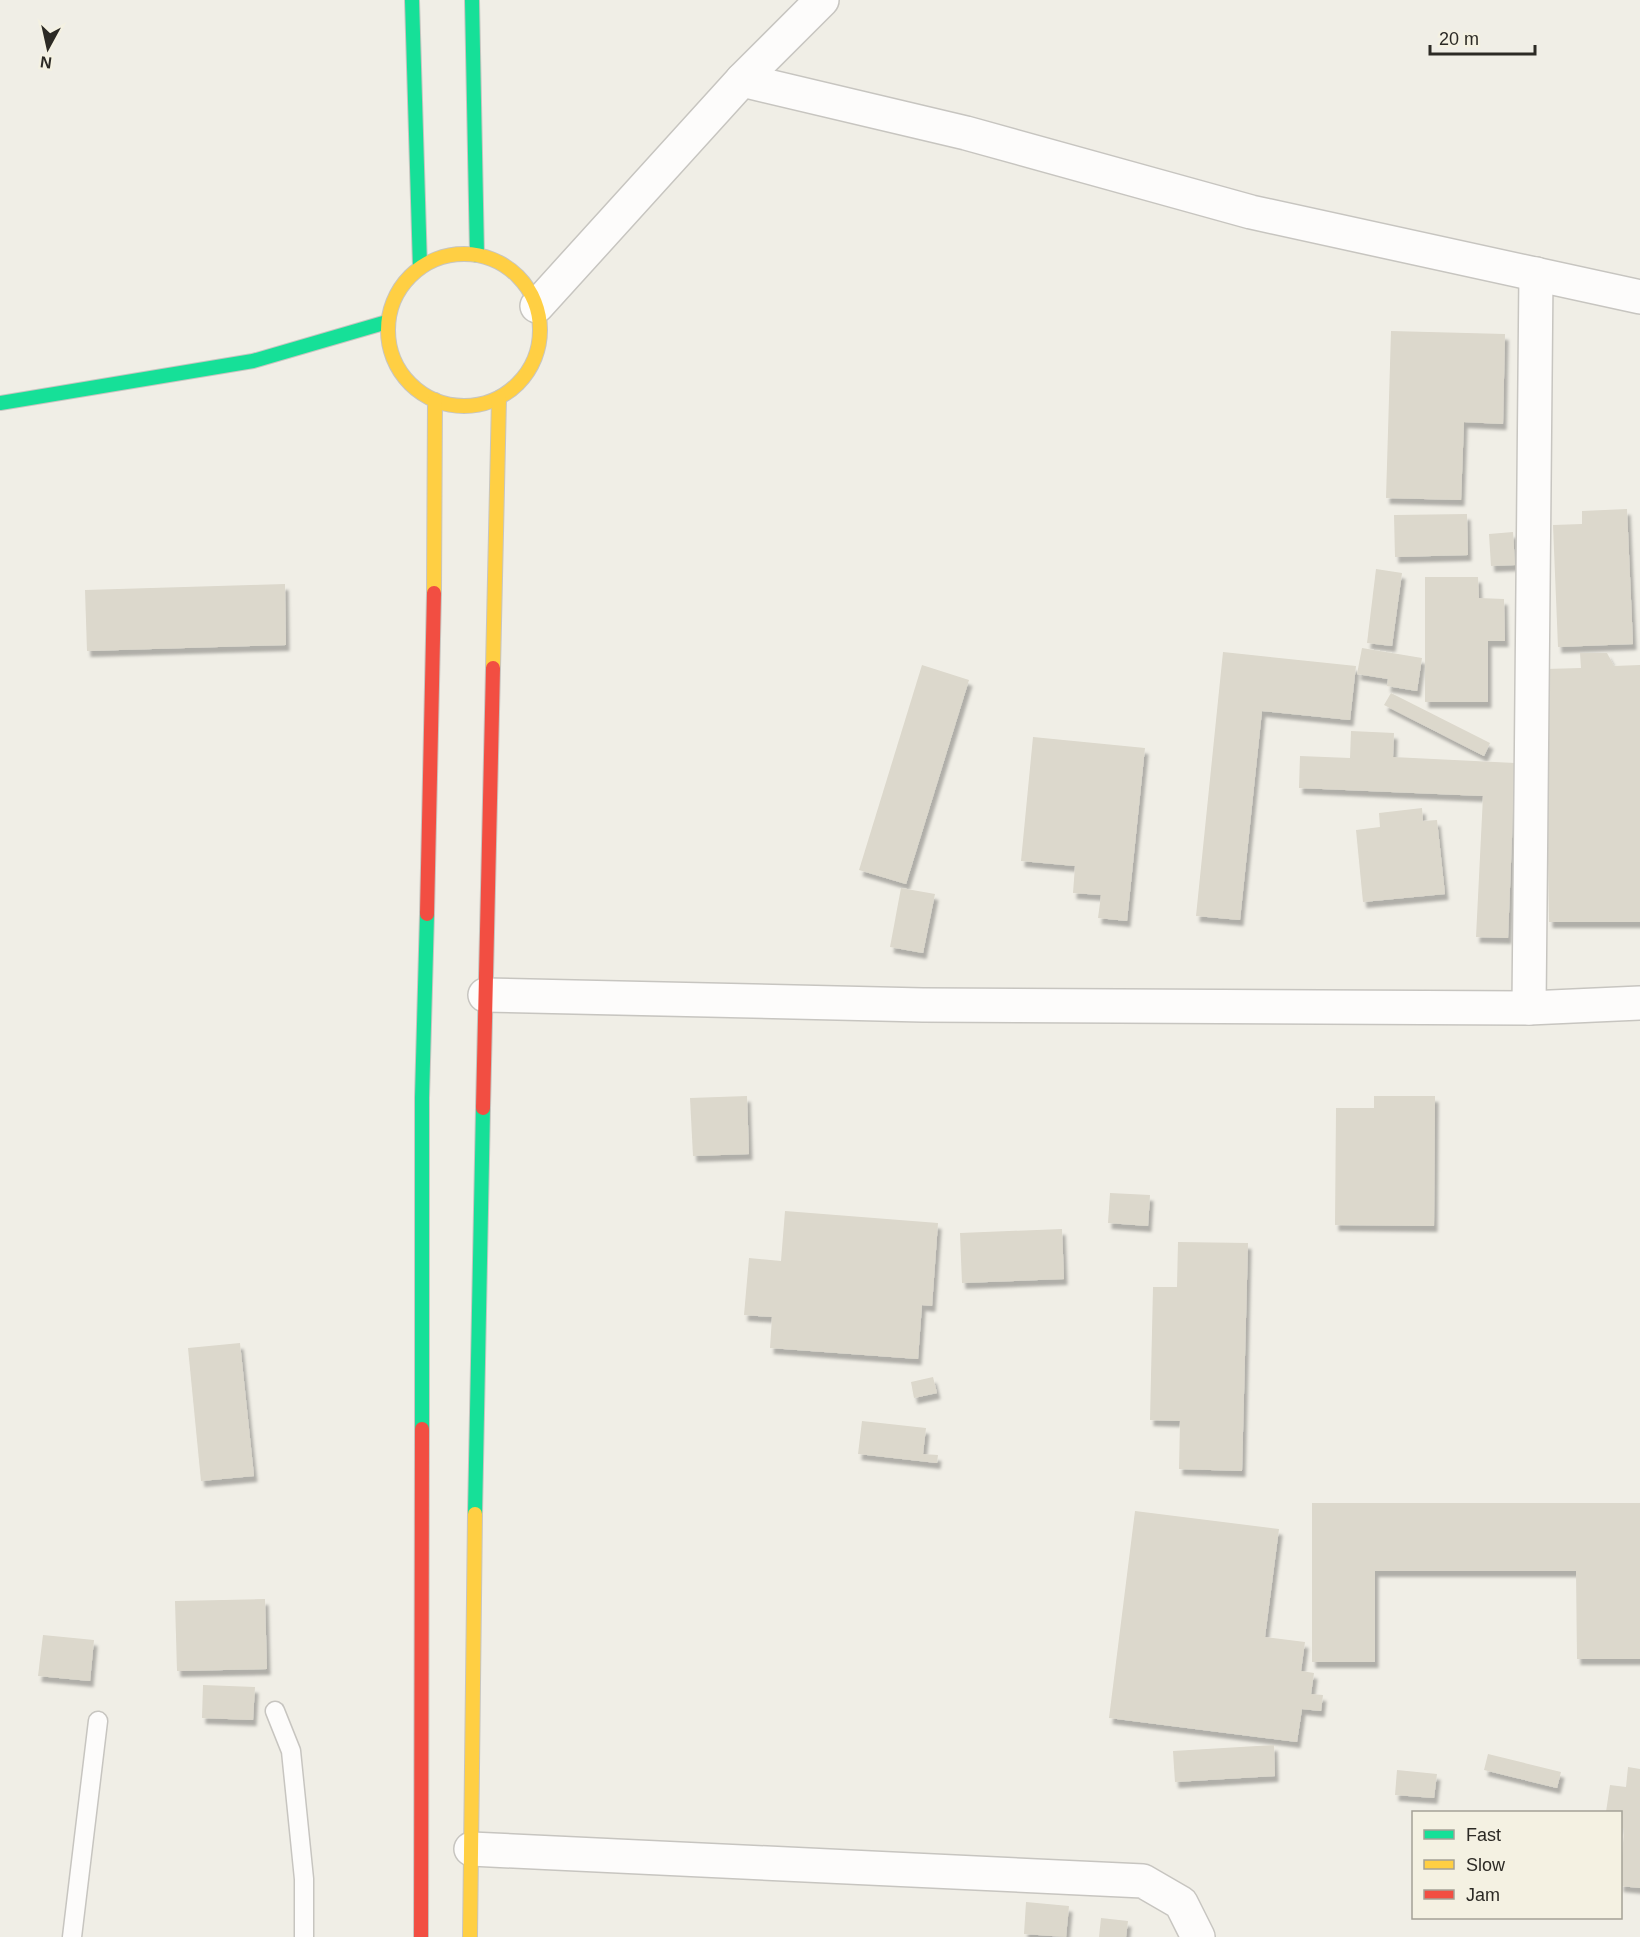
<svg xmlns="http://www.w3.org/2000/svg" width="1640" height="1937" viewBox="0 0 1640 1937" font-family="Arial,sans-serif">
	<defs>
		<filter id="shadow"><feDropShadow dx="3.5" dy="6" stdDeviation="1.5" flood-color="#0004"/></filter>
	</defs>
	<rect width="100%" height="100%" fill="#f0eee6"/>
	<g fill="#dcd8cc" filter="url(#shadow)">
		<polygon points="1391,331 1505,334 1503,424 1464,422 1461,500 1386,498"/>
		<polygon points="1627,509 1633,644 1558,647 1553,525 1582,524 1582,511"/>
		<polygon points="1467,514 1468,555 1395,557 1394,515"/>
		<polygon points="1513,532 1515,565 1491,566 1489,534"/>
		<polygon points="1376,569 1402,573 1392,646 1367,643"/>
		<polygon points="1425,577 1478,577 1479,598 1504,599 1505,641 1488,641 1488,702 1425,702"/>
		<polygon points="285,584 286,645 87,651 85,590"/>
		<polygon points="1362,648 1422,658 1417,691 1387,686 1388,679 1357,674"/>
		<polygon points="1223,652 1356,666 1350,720 1262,711 1240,920 1196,916"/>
		<polygon points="1580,653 1607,653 1614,666 1640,665 1640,922 1549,922 1545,669 1581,668"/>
		<polygon points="922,665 969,680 906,884 859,870"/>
		<polygon points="1391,693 1490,743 1484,756 1384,705"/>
		<polygon points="1351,731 1394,733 1393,757 1515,763 1508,938 1476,937 1483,796 1299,788 1300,756 1350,758"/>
		<polygon points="1033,737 1145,748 1127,921 1098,918 1101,895 1073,893 1075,866 1021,861"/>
		<polygon points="1422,808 1423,821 1437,820 1445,894 1363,902 1356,830 1380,827 1379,813"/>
		<polygon points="901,888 935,894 923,953 890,947"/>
		<polygon points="747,1096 749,1154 693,1156 690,1098"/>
		<polygon points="1374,1096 1435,1096 1434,1226 1335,1225 1336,1108 1374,1108"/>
		<polygon points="1110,1193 1150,1195 1148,1226 1108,1223"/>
		<polygon points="785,1211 938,1223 932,1306 922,1305 918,1359 770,1348 772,1317 744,1315 749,1258 781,1261"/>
		<polygon points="1062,1229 1064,1279 962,1283 960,1233"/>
		<polygon points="1178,1242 1248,1243 1242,1471 1179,1469 1180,1421 1150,1420 1153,1287 1177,1287"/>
		<polygon points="240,1343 254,1476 201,1481 188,1348"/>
		<polygon points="933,1377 937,1393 914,1398 911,1382"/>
		<polygon points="862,1421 926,1428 923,1454 938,1455 937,1463 858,1454"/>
		<polygon points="1312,1503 1640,1503 1640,1659 1577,1659 1576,1571 1375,1571 1375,1662 1312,1662"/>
		<polygon points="1135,1511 1279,1529 1265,1637 1305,1642 1301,1671 1314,1673 1311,1694 1323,1695 1321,1711 1302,1709 1297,1742 1109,1718"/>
		<polygon points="265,1599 267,1669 177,1671 175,1601"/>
		<polygon points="43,1635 94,1640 90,1681 38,1676"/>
		<polygon points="203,1685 255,1687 253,1720 202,1718"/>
		<polygon points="1274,1745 1275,1776 1175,1782 1173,1751"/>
		<polygon points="1488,1754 1561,1772 1557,1788 1484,1770"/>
		<polygon points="1628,1767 1640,1769 1640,1888 1620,1886 1624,1829 1620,1828 1620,1812 1606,1812 1610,1785 1626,1787"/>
		<polygon points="1397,1770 1437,1774 1434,1798 1395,1795"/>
		<polygon points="1026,1902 1069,1906 1066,1937 1024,1934"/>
		<polygon points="1101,1918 1128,1921 1126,1937 1099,1937"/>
	</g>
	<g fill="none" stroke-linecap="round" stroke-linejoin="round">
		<defs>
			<g id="lane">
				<polyline points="275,1711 291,1751 304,1879 304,1937"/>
				<polyline points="72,1937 98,1721"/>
			</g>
			<g id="street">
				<polyline points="742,80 966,133 1251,212 1640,297"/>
				<polyline points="537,306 742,80 822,0"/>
				<polyline points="485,995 923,1005 1529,1008 1640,1003"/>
				<polyline points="1529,1008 1536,274"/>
				<polyline points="471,1849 1143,1881 1181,1903 1198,1937"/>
			</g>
			<g id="fast">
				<polyline points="412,0 420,267"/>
				<polyline points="472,0 477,255"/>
				<polyline points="0,403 253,361 387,322"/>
				<polyline points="422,1429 422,1098 427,914"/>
				<polyline points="475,1514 483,1108"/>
			</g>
			<g id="slow">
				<circle cx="464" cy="330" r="76"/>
				<polyline points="434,593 435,400"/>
				<polyline points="493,668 499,398"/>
				<polyline points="470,1937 475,1514"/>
			</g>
			<g id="jam">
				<polyline points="427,914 434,593"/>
				<polyline points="483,1108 493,668"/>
				<polyline points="421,1937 422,1429"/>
			</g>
		</defs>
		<use href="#lane" stroke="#c7c5c0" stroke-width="21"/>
		<use href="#street" stroke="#c7c5c0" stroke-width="36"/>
		<use href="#fast" stroke="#c7c5c0" stroke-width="16"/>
		<use href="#slow" stroke="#c7c5c0" stroke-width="16"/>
		<use href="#jam" stroke="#c7c5c0" stroke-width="16"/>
		<use href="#lane" stroke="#fdfcfb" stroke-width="18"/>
		<use href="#street" stroke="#fdfcfb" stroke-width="33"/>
		<use href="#fast" stroke="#16e098" stroke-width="14"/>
		<use href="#slow" stroke="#ffcf43" stroke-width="14"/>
		<use href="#jam" stroke="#f24e42" stroke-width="14"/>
	</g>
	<rect x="1412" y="1811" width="210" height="108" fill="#f4f1e2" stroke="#a4a196" stroke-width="1.5"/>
	<rect x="1424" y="1830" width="30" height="9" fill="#16e098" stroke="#a4a196" stroke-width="1.5"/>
	<text x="1466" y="1841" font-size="18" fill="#2c2a25">Fast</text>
	<rect x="1424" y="1860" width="30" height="9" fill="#ffcf43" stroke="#a4a196" stroke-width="1.5"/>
	<text x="1466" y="1871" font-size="18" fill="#2c2a25">Slow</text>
	<rect x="1424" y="1890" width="30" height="9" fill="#f24e42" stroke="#a4a196" stroke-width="1.5"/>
	<text x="1466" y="1901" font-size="18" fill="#2c2a25">Jam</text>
	<g transform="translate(48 48) rotate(188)" stroke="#f4f1e2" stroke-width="4.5" paint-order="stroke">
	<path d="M0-4.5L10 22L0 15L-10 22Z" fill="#2c2a25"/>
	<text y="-9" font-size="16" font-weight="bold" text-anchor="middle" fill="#2c2a25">N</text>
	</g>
	<path d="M1430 45v9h105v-9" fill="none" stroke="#2c2a25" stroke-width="3"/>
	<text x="1439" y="45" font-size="18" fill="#2c2a25" stroke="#f4f1e2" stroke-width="4.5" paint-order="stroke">20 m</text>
</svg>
